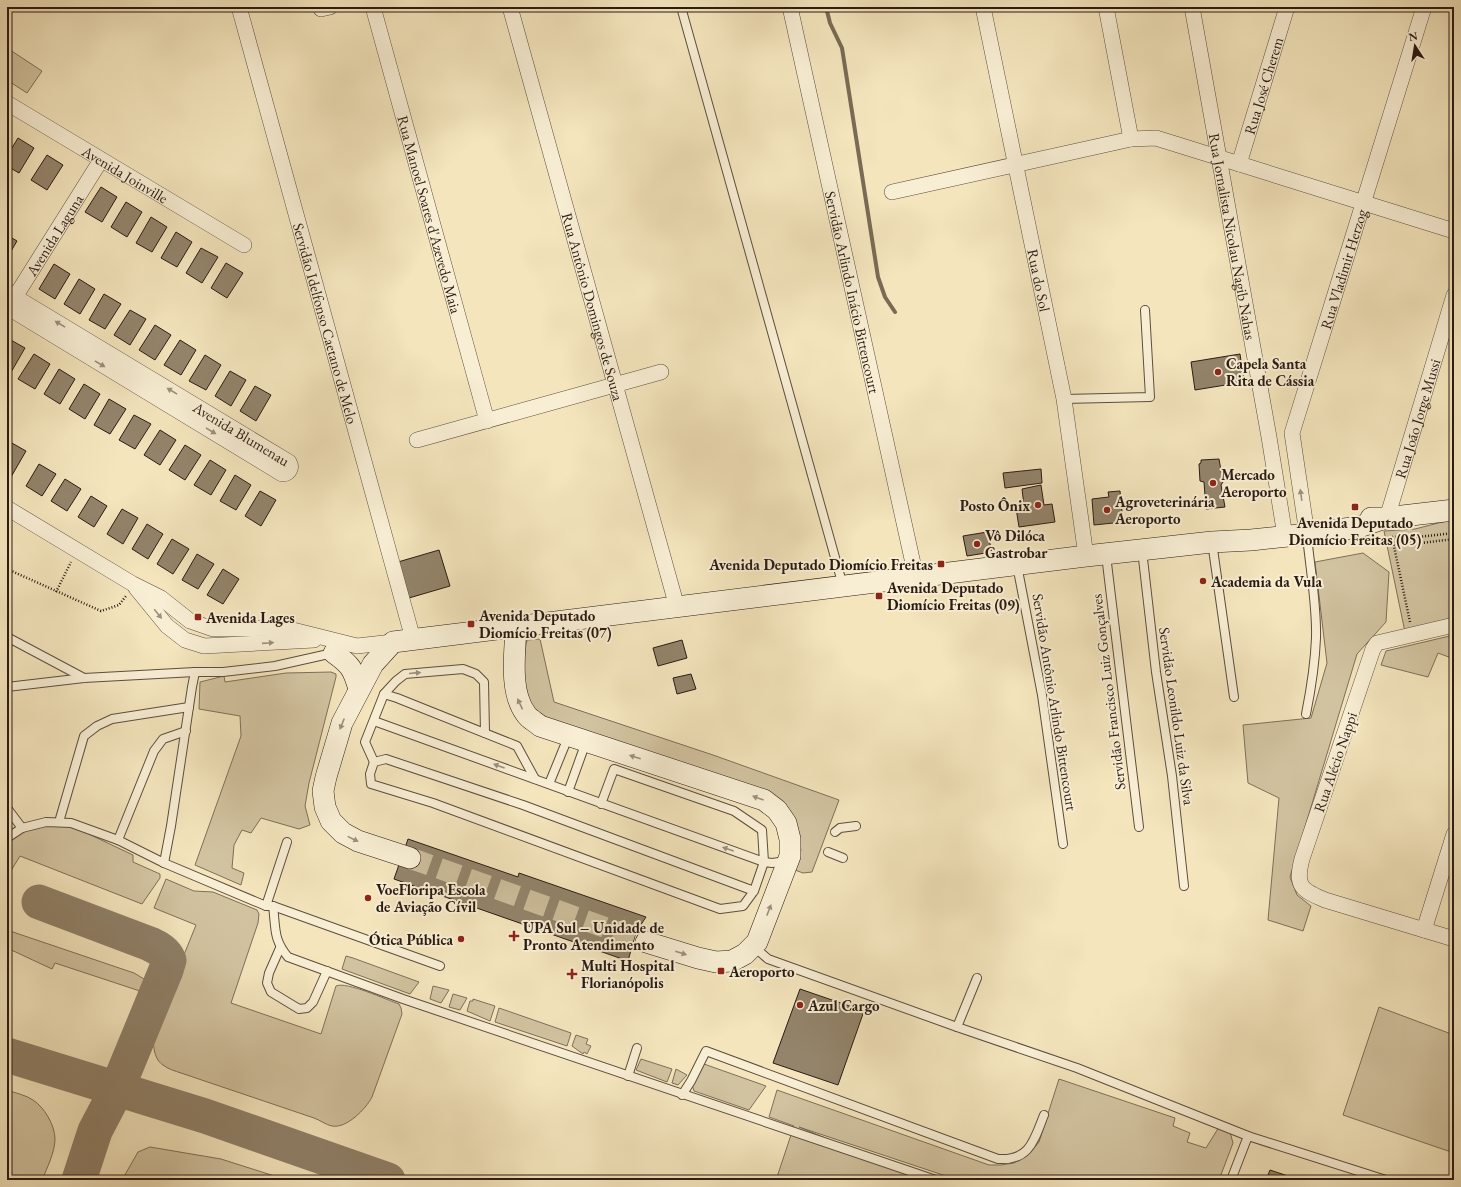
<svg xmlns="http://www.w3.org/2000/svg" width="1461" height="1187" viewBox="0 0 1461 1187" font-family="'EB Garamond',serif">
	<rect width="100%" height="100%" fill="#f4e5bd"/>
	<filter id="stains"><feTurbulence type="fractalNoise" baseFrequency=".005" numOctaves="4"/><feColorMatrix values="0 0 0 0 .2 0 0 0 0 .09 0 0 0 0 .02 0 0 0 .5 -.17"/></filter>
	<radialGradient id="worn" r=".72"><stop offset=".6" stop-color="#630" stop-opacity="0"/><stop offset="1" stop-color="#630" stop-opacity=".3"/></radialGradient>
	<g fill="#d2c3a0" stroke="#7e6f5a">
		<polygon points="7,48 42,71 27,93 7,80"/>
		<polygon points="1454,519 1454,620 1405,632 1384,531 1415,529"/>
		<polygon points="1363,553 1389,572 1386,622 1357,654 1290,877 1297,895 1311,906 1303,931 1268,920 1279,798 1248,783 1243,725 1311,718 1327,663 1315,562"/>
		<polygon points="1454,635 1454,659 1438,653 1428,677 1381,665 1386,651"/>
		<path d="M540,639l14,63 159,53 126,45 -27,72 -9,1 -8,-3 6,-20 -7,-26 -248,-106c-5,-3 -13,-7 -16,-12 -9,-14 -7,-49 -3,-66z"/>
		<polygon points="331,672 336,674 336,677 309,783 305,806 310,825 299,829 261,818 251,833 242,830 234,845 232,868 244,873 241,885 195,865 241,736 240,716 199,709 200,682 224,676 225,682 286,673"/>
		<polygon points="59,825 76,828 133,855 133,862 160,874 160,878 142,904 20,856 12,869 7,882 7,842 23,832 38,826"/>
		<path d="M166,879l28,12 19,1 44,18 2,4 -1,9 -27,80 90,31 15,-48c10,-5 51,14 63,18l2,4 1,6 -30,83c-6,12 -26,32 -40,29 -6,-1 -12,-6 -18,-8l-133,-45c-6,-2 -13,-4 -18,-8 -11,-7 -10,-25 -9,-36l42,-104 -42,-17z"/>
		<polygon points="7,930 134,973 144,979 150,989 146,993 55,963 52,969 7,948"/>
		<polygon points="346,956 353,958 419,982 410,994 342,969"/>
		<polygon points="433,986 449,990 441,1003 430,999"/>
		<polygon points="453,994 467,998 460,1010 449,1007"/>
		<polygon points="473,999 495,1006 490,1021 467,1011 470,1001 473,1001"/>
		<polygon points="1379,1007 1454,1035 1454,1153 1343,1115"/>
		<polygon points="499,1008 571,1033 567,1046 495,1022"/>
		<polygon points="576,1035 588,1039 586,1044 591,1046 587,1054 584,1052 583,1054 572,1046"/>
		<polygon points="641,1059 672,1069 667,1082 636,1070"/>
		<polygon points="704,1064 766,1086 749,1110 694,1091 691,1081"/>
		<polygon points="676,1069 687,1075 678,1085 672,1083"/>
		<polygon points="1059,1079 1175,1118 1173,1126 1190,1133 1187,1142 1206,1148 1219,1127 1230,1132 1233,1143 1219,1180 958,1180 799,1127 926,1180 776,1180 794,1126 769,1117 777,1090 989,1165 1001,1165 1014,1163 1029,1154 1039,1142"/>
		<path d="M7,1090c8,3 19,5 26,10 11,7 22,25 22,39 0,13 -8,29 -13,41h-35z"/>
		<polygon points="150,1147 221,1159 287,1180 122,1180 138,1152"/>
	</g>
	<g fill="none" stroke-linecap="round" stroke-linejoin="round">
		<polyline stroke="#7a6b56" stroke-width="4" points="826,7 830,23 842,48 878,277 885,297 895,312"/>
		<g stroke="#8f8068" stroke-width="35">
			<path d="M39,902l111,42c8,4 15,7 19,16l-3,10 -49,119 -22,42 -16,49"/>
			<polyline points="7,1055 205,1116 388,1180"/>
		</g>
	</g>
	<g fill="#93846b" stroke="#2a1b13">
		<polygon points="18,138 34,148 19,173 7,166 7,156"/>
		<polygon points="47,155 63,165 47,190 31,180"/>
		<polygon points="101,187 117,197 102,222 85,212"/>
		<polygon points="126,202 142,212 127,237 111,227"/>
		<polygon points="151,217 167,227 152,252 136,243"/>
		<polygon points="176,232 192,242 177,267 161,258"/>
		<polygon points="7,235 17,241 7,258"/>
		<polygon points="201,248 218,257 202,283 186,273"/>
		<polygon points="226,263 243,273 227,298 211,288"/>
		<polygon points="54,264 70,274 55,299 39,289"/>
		<polygon points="79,279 95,289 80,314 64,304"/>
		<polygon points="104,294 121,304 105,329 89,320"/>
		<polygon points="130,310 146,319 130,345 114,335"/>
		<polygon points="155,325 171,335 155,360 139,350"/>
		<polygon points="9,339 25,348 10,374 7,372 7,342"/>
		<polygon points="180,340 196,350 181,375 164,365"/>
		<polygon points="34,354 50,364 35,389 18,379"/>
		<polygon points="1240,354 1244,382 1195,390 1191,362"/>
		<polygon points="205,355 221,365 206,390 189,381"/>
		<polygon points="59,369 75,379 60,404 44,394"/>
		<polygon points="230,371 246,380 231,406 215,396"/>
		<polygon points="84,384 100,394 85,419 69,409"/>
		<polygon points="255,386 271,395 256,421 240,411"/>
		<polygon points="109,399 126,409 110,434 94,425"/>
		<polygon points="134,415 151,424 135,449 119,440"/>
		<polygon points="160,430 176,440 160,465 144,455"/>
		<polygon points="10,442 26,451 11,477 7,474 7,446"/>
		<polygon points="185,445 201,455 185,480 169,470"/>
		<polygon points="1219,459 1223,482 1221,485 1225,507 1206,509 1204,482 1200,481 1199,464 1201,463 1201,460"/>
		<polygon points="210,460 226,470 211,495 194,485"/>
		<polygon points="39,464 56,474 42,496 26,486"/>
		<polygon points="1041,469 1042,483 1005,488 1003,473"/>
		<polygon points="235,475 251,485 236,510 220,501"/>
		<polygon points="65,479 81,489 67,511 51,501"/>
		<polygon points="1041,485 1044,505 1052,504 1055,522 1019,527 1016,508 1024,506 1022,489"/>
		<polygon points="260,491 276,500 261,526 245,516"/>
		<polygon points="1120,491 1123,522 1094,525 1092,499 1109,497 1108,492"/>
		<polygon points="91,496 107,506 94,527 78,517"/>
		<polygon points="122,509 138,518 123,544 107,534"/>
		<polygon points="147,524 163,534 148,559 132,549"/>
		<polygon points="987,532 992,552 967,556 963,536"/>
		<polygon points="172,539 189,549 173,574 157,564"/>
		<polygon points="439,550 450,586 409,598 398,562"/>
		<polygon points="197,554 214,564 198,589 182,580"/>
		<polygon points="223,569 239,579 223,604 207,595"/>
		<polygon points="682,640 687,658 658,666 653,648"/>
		<polygon points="691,674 696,689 677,694 673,678"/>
		<polygon points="408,839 518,877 519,873 646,917 636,932 628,961 394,879"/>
		<polygon points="800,989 864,1011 838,1085 773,1063"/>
		<polygon points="1270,1170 1300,1180 1266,1180"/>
	</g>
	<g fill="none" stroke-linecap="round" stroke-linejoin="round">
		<polyline stroke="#ccbd9b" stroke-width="21" stroke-dasharray="21 10" stroke-linecap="butt" points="410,858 646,942"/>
		<defs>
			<g id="lane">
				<polyline points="681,7 843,586"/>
				<polyline points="1064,399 1150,397 1145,310"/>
				<polyline points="1212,542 1234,697"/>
				<polyline points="1142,550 1156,672 1172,776 1184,886"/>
				<polyline points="1106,555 1139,827"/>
				<polyline points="1017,565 1042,695 1063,844"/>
				<polyline points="7,637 84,678"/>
				<polyline points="7,687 84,678 195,672"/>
				<polyline points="384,694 396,681 405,674 463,669 476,674 484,682 485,733"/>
				<path d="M1306,714c5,-25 9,-50 10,-76 1,-34 -6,-69 -9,-103"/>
				<polyline points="374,721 764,862 762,830 734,811 614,769 601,804"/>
				<polyline points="374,762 365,742 384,694 397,698 517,746 535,779"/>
				<polyline points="549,784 569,735"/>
				<polyline points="568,792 586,742"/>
				<polyline points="7,808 22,828"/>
				<polyline points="59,822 84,736 97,726 112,719 189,707"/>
				<polyline points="835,832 840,828 856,826"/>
				<polyline points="7,838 22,828 46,822 71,823 118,840 164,863 266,906 273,906 440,966"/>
				<polyline points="118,840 154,751 163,739 186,731"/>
				<polyline points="828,852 843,858"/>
				<polyline points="164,863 171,826 192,687 195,672 223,672 275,666 333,653"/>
				<polyline points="754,891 523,805 386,759 374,762 370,774 371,784 433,803 720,909 743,906 754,891 764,862 772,863 787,861"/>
				<polyline points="266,906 287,842"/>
				<path d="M273,906c3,23 0,33 15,51l115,42 533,181"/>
				<polyline points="758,945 760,952 768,959 957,1027 1077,1068 1248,1136 1386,1180"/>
				<polyline points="280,948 269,973 267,983 271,992 299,1009 307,1008 313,1002 327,971"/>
				<polyline points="957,1027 977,978"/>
				<polyline points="628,1076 637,1048"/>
				<path d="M682,1095l9,-14 15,-30 292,108c32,2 36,-19 46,-44"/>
				<polyline points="1231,1180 1248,1136"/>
			</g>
			<g id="street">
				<path id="s1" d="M239,7l174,632"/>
				<path id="s2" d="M373,7l114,414"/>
				<path id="s3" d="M510,7l167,600"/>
				<path id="s4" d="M790,7l126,570"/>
				<path id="s5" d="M983,7l81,392 22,157"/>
				<polyline points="1106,7 1131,139"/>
				<path id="s6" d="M1192,7l77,430 16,99"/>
				<polyline points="321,9 330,7"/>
				<path id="s7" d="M7,103l237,142"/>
				<path id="s8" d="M1239,164l48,-157"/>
				<polyline points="892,192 1131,139 1156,138 1454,231"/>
				<path id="s9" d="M7,292l282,170c4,7 -1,12 -7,12l-275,-167"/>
				<path id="s10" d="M10,305l91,-145"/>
				<polyline points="417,440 661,372"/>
				<polyline points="7,508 133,584 161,598 190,621 213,629 285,628 357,646 393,642"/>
				<path id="s11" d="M1387,518l67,-223"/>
				<path id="s12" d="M1307,534l-15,-101 132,-426"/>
				<polyline points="136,588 167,626 185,640 204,646 314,640"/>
				<path d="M1454,625l-77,18 -4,6 -71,210c-7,27 -1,31 23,41l129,39"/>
				<polyline points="1424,930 1454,834"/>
			</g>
			<g id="secondary">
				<polyline points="1371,518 1385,518 1454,510"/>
				<path d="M516,627c-1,26 -7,65 10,87 3,5 10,8 14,12l224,74 13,10 9,13 4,16v17l-33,86 -12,12 -13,7 -16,1 -18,-4 -52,-16"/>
				<path d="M334,653c17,12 19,16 25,36"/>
				<polyline points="410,858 358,841 343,833 331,821 325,807 323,791 326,777 342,723 373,664 393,642 1086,556 1212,542 1251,540 1307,534 1359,527 1385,518"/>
			</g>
		</defs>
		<use href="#lane" stroke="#5c4e3e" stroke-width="10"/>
		<use href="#street" stroke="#5c4e3e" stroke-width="16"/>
		<use href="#secondary" stroke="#2a1b13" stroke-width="22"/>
		<g stroke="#2a1b13" stroke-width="2.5" stroke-dasharray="1 2" stroke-linecap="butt">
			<polyline points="1395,538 1413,544 1454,539"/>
			<polyline points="7,569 101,611 119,605 126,596"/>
			<polyline points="56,592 71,562"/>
			<polyline points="1410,622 1392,537 1418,537 1454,533"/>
		</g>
		<use href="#lane" stroke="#f8eed4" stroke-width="8"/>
		<use href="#street" stroke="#f8eed4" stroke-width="15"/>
		<use href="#secondary" stroke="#f8eed4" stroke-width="21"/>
	</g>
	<defs><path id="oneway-solid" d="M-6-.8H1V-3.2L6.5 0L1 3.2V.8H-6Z"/></defs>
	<g fill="#9b8f7d">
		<use href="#oneway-solid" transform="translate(60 324) rotate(-149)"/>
		<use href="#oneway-solid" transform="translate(100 364) rotate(31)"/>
		<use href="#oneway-solid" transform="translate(172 391) rotate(-149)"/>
		<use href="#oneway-solid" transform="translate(211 431) rotate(31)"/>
		<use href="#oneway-solid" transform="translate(1301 495) rotate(-98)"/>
		<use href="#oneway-solid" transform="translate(158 614) rotate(51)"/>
		<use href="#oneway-solid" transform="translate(268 643) rotate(-4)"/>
		<use href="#oneway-solid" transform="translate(415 673) rotate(-5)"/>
		<use href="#oneway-solid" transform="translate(520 704) rotate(-115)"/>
		<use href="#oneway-solid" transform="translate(342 724) rotate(112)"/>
		<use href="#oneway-solid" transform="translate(635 757) rotate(-162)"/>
		<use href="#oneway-solid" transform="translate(499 766) rotate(-160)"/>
		<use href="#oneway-solid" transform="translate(758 798) rotate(-160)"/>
		<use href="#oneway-solid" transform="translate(353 839) rotate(26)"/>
		<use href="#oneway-solid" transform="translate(728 849) rotate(-161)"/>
		<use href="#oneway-solid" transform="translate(769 910) rotate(-69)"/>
		<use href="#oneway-solid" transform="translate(681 953) rotate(18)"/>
	</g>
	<g fill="#8f2418" stroke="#f8eed4" stroke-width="1.5">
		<circle cx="1218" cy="372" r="4"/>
		<circle cx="1213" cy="483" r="4"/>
		<circle cx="1038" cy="505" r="4"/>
		<rect x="1351" y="503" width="8" height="8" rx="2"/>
		<circle cx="1107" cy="510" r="4"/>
		<circle cx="977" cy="544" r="4"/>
		<rect x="937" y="560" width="8" height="8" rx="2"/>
		<circle cx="1203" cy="581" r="4"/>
		<rect x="875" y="592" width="8" height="8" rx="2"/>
		<rect x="194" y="613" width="8" height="8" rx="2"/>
		<rect x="467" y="620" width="8" height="8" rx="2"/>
		<circle cx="368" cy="898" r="4"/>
		<path d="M512 930h4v4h4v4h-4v4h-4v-4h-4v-4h4z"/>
		<circle cx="461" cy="939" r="4"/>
		<rect x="717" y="967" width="8" height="8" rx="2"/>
		<path d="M570 968h4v4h4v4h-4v4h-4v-4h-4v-4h4z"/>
		<circle cx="800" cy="1005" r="4"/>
	</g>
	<g text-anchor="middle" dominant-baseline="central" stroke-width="4" stroke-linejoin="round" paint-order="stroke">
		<g font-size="15" fill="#2a1b13" stroke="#f8eed4">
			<text stroke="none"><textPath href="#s8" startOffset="82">Rua José Cherem</textPath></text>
			<text stroke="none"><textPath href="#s7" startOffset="138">Avenida Joinville</textPath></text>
			<text stroke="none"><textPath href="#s2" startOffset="215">Rua Manoel Soares d'Azevedo Maia</textPath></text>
			<text stroke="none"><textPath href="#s10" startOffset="83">Avenida Laguna</textPath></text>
			<text stroke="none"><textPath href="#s6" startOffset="233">Rua Jornalista Nicolau Nagib Nahas</textPath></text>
			<text stroke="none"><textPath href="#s12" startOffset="274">Rua Vladimir Herzog</textPath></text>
			<text stroke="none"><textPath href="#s5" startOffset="279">Rua do Sol</textPath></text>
			<text stroke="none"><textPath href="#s4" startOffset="292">Servidão Arlindo Inácio Bittencourt</textPath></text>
			<text stroke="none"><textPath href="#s3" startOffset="311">Rua Antônio Domingos de Souza</textPath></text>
			<text stroke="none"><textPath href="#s1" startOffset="328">Servidão Idelfonso Caetano de Melo</textPath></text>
			<text stroke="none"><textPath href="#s11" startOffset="104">Rua João Jorge Mussi</textPath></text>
			<text stroke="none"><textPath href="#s9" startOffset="274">Avenida Blumenau</textPath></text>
			<text transform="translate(1108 692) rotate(-97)">Servidão Francisco Luiz Gonçalves</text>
			<text transform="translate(1055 702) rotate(81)">Servidão Antônio Arlindo Bittencourt</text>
			<text transform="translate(1177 716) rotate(82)">Servidão Leonildo Luiz da Silva</text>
			<text transform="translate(1335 762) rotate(-71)">Rua Alécio Nappi</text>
		</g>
		<g font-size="15" font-weight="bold" fill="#2a1b13" stroke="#f8eed4" text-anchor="start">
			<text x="1226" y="363">Capela Santa<tspan x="1226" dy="17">Rita de Cássia</tspan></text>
			<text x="1221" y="474">Mercado<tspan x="1221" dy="17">Aeroporto</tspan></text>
			<text x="1115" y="501">Agroveterinária<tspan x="1115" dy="17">Aeroporto</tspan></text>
			<text x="1030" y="505" text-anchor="end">Posto Ônix</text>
			<text x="1355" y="522" text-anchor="middle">Avenida Deputado<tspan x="1355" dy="17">Diomício Freitas (05)</tspan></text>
			<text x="985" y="535">Vô Dilóca<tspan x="985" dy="17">Gastrobar</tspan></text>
			<text x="933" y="564" text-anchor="end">Avenida Deputado Diomício Freitas</text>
			<text x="1211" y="581">Academia da Vula</text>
			<text x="887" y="587">Avenida Deputado<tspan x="887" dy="17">Diomício Freitas (09)</tspan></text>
			<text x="479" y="615">Avenida Deputado<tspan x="479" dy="17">Diomício Freitas (07)</tspan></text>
			<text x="206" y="617">Avenida Lages</text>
			<text x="376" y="889">VoeFloripa Escola<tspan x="376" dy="17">de Aviação Cívil</tspan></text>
			<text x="523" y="927">UPA Sul – Unidade de<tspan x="523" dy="17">Pronto Atendimento</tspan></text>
			<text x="453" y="939" text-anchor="end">Ótica Pública</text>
			<text x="581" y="965">Multi Hospital<tspan x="581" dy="17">Florianópolis</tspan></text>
			<text x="729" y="971">Aeroporto</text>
			<text x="808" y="1005">Azul Cargo</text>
		</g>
	</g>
	<rect width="1461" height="1187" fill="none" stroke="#f4e5bd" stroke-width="24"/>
	<rect x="8" y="8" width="1445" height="1171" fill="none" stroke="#2a1b13" stroke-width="2"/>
	<rect x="12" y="12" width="1437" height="1163" fill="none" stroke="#2a1b13"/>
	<g transform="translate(1415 46) rotate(348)" stroke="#f8eed4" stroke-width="3" paint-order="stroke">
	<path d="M0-3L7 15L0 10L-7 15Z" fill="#2a1b13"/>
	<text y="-6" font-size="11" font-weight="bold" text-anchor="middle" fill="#2a1b13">N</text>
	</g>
	<rect width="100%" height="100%" filter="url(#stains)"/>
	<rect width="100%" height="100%" fill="url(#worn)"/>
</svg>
